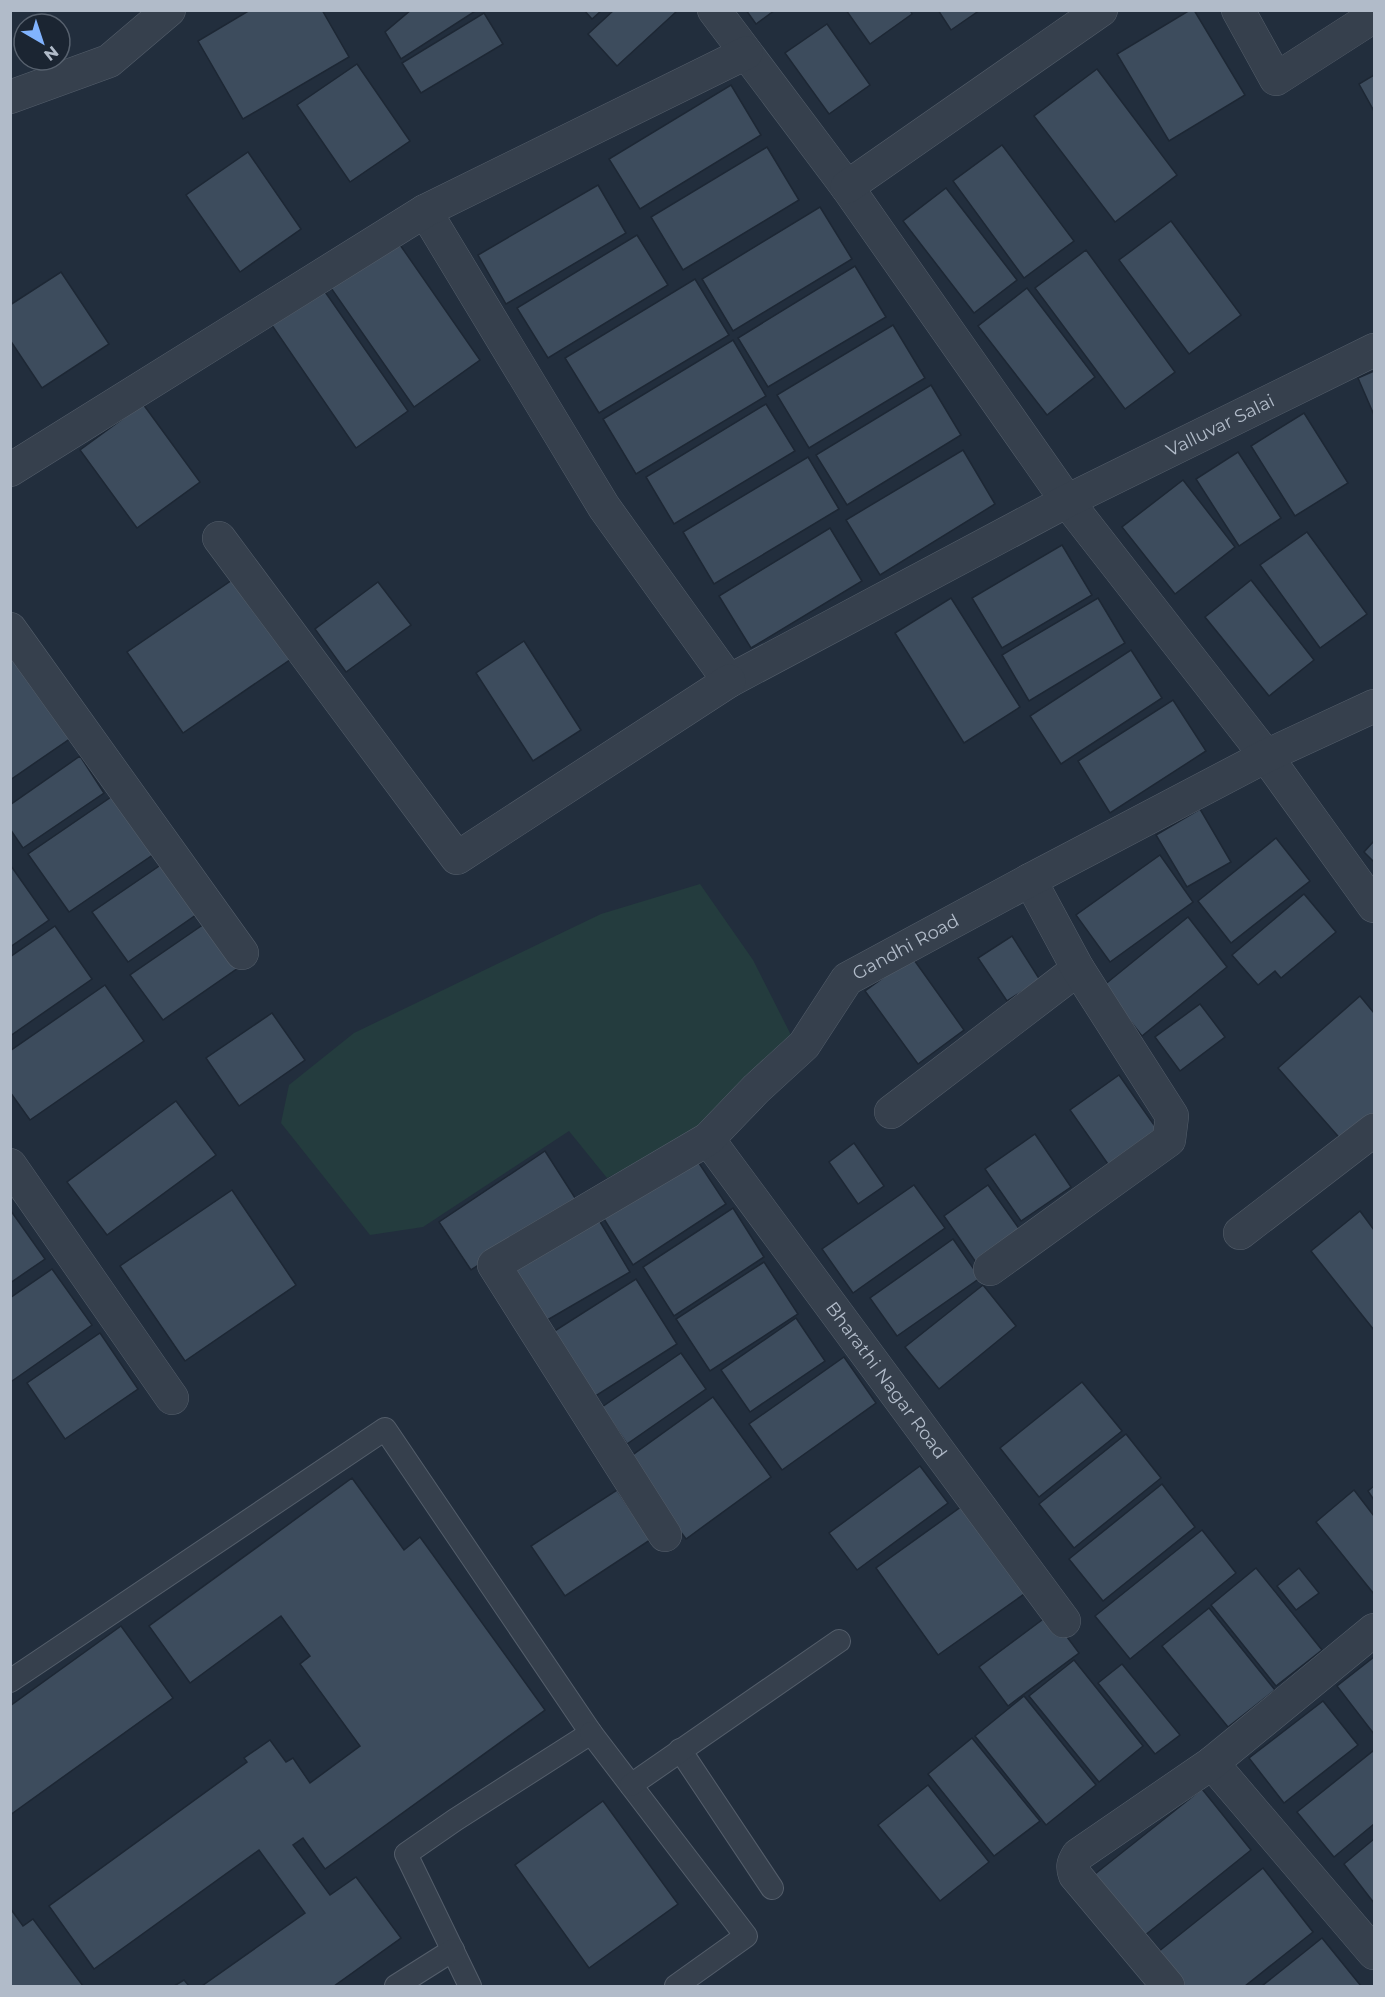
<svg xmlns="http://www.w3.org/2000/svg" width="1385" height="1997" viewBox="0 0 1385 1997" font-family="Montserrat,sans-serif">
	<rect width="100%" height="100%" fill="#222e3d"/>
	<polygon fill="#243c3e" points="700,884 753,960 792,1037 702,1129 607,1178 569,1131 423,1227 370,1235 281,1123 289,1085 354,1033 601,914"/>
	<g fill="#3d4c5d" stroke="#1d2734" stroke-width="1.5">
		<polygon points="250,10 322,10 349,57 243,119 198,41"/>
		<polygon points="411,10 477,10 401,59 385,32"/>
		<polygon points="584,10 602,10 592,19"/>
		<polygon points="614,10 677,10 677,11 617,66 588,34"/>
		<polygon points="746,10 775,10 756,24"/>
		<polygon points="846,10 910,10 912,14 870,44"/>
		<polygon points="938,10 980,10 951,30"/>
		<polygon points="1190,10 1194,10 1245,95 1169,141 1117,54"/>
		<polygon points="484,13 503,44 421,93 402,63"/>
		<polygon points="827,24 870,85 829,114 785,53"/>
		<polygon points="357,64 410,141 350,182 297,105"/>
		<polygon points="1097,69 1177,175 1115,222 1034,116"/>
		<polygon points="1374,75 1374,111 1359,84"/>
		<polygon points="731,85 761,135 640,209 609,159"/>
		<polygon points="1002,145 1074,241 1024,278 953,181"/>
		<polygon points="767,147 799,200 683,270 651,217"/>
		<polygon points="248,152 301,229 240,272 186,195"/>
		<polygon points="598,185 626,233 506,304 478,255"/>
		<polygon points="946,188 1017,280 974,313 903,221"/>
		<polygon points="820,207 852,259 733,331 702,279"/>
		<polygon points="1171,221 1241,315 1189,354 1119,260"/>
		<polygon points="637,235 668,285 548,358 517,308"/>
		<polygon points="398,242 480,360 414,407 331,288"/>
		<polygon points="1086,250 1175,372 1125,409 1035,288"/>
		<polygon points="855,266 886,317 768,387 738,338"/>
		<polygon points="61,272 109,344 42,388 10,340 10,305"/>
		<polygon points="695,279 729,335 599,413 565,358"/>
		<polygon points="321,286 408,411 356,448 269,321"/>
		<polygon points="1027,288 1095,377 1047,415 978,326"/>
		<polygon points="893,325 925,378 809,448 777,395"/>
		<polygon points="733,340 766,396 636,474 603,419"/>
		<polygon points="1374,371 1374,415 1358,378"/>
		<polygon points="931,385 961,435 847,505 816,455"/>
		<polygon points="143,404 200,482 137,528 80,450"/>
		<polygon points="766,404 795,451 674,524 646,477"/>
		<polygon points="1304,413 1348,483 1295,516 1251,446"/>
		<polygon points="963,450 995,504 880,575 846,520"/>
		<polygon points="1238,452 1281,518 1239,546 1196,479"/>
		<polygon points="808,457 839,509 714,584 683,532"/>
		<polygon points="1183,480 1235,547 1175,594 1122,527"/>
		<polygon points="830,528 862,581 751,648 719,596"/>
		<polygon points="1307,532 1367,614 1320,648 1260,565"/>
		<polygon points="1062,545 1092,595 1002,648 972,598"/>
		<polygon points="238,576 294,657 183,733 127,652"/>
		<polygon points="1251,580 1314,660 1269,696 1205,617"/>
		<polygon points="378,582 411,625 346,672 315,629"/>
		<polygon points="951,598 1020,707 964,743 895,633"/>
		<polygon points="1098,598 1125,643 1029,701 1002,655"/>
		<polygon points="524,641 581,730 533,761 476,673"/>
		<polygon points="1131,650 1162,698 1061,764 1030,716"/>
		<polygon points="10,651 71,738 10,780"/>
		<polygon points="1173,700 1206,751 1110,813 1078,761"/>
		<polygon points="80,756 104,793 23,848 10,829 10,805"/>
		<polygon points="117,793 157,852 69,912 28,854"/>
		<polygon points="1200,809 1231,862 1187,887 1156,835"/>
		<polygon points="1276,838 1310,881 1231,943 1198,901"/>
		<polygon points="1374,841 1374,862 1364,852"/>
		<polygon points="1160,855 1193,902 1110,962 1076,915"/>
		<polygon points="168,860 203,910 128,962 92,912"/>
		<polygon points="11,866 49,920 10,947 10,867"/>
		<polygon points="1304,894 1336,932 1281,978 1275,971 1258,985 1232,955"/>
		<polygon points="1188,917 1227,967 1142,1036 1103,986"/>
		<polygon points="207,922 238,968 163,1020 130,975"/>
		<polygon points="55,926 92,979 10,1036 10,957"/>
		<polygon points="1012,936 1040,980 1007,1001 978,958"/>
		<polygon points="912,957 964,1030 918,1064 865,991"/>
		<polygon points="105,985 144,1041 30,1120 10,1092 10,1051"/>
		<polygon points="1360,996 1374,1013 1374,1116 1344,1143 1278,1068"/>
		<polygon points="1200,1004 1225,1037 1180,1071 1155,1037"/>
		<polygon points="272,1013 305,1060 239,1106 206,1058"/>
		<polygon points="1119,1075 1159,1132 1110,1167 1070,1110"/>
		<polygon points="176,1101 216,1155 107,1235 67,1182"/>
		<polygon points="1035,1134 1071,1187 1021,1221 985,1169"/>
		<polygon points="854,1143 884,1186 858,1204 829,1162"/>
		<polygon points="545,1151 577,1201 471,1270 439,1222"/>
		<polygon points="691,1151 726,1204 633,1265 599,1211"/>
		<polygon points="914,1185 945,1228 853,1293 822,1249"/>
		<polygon points="988,1185 1027,1240 982,1271 944,1216"/>
		<polygon points="232,1190 296,1285 185,1361 120,1266"/>
		<polygon points="733,1208 764,1257 674,1316 643,1267"/>
		<polygon points="11,1211 45,1259 10,1283 10,1212"/>
		<polygon points="1360,1211 1374,1230 1374,1330 1311,1251"/>
		<polygon points="596,1215 630,1272 537,1326 503,1269"/>
		<polygon points="953,1239 980,1278 897,1336 870,1298"/>
		<polygon points="764,1262 798,1314 710,1371 676,1319"/>
		<polygon points="52,1269 92,1325 12,1381 10,1378 10,1298"/>
		<polygon points="636,1279 677,1344 594,1397 553,1332"/>
		<polygon points="983,1285 1016,1326 939,1389 905,1347"/>
		<polygon points="796,1318 825,1361 750,1412 721,1370"/>
		<polygon points="100,1333 138,1389 65,1439 27,1383"/>
		<polygon points="681,1353 706,1389 627,1444 602,1407"/>
		<polygon points="844,1357 876,1403 782,1470 749,1424"/>
		<polygon points="1082,1382 1122,1431 1039,1497 1000,1448"/>
		<polygon points="713,1397 771,1477 686,1539 627,1459"/>
		<polygon points="1126,1434 1161,1478 1074,1548 1039,1504"/>
		<polygon points="920,1466 948,1503 857,1570 829,1533"/>
		<polygon points="352,1478 404,1550 420,1537 545,1710 325,1869 303,1838 293,1845 330,1895 356,1877 401,1938 334,1986 202,1986 305,1913 259,1850 94,1969 49,1906 247,1762 244,1758 270,1740 286,1762 293,1758 310,1783 360,1746 300,1664 310,1656 281,1616 190,1683 149,1626"/>
		<polygon points="1162,1484 1195,1527 1103,1601 1069,1559"/>
		<polygon points="1374,1486 1374,1500 1368,1491"/>
		<polygon points="617,1490 650,1540 565,1596 531,1546"/>
		<polygon points="1354,1490 1374,1516 1374,1594 1316,1522"/>
		<polygon points="965,1504 1027,1592 938,1655 876,1568"/>
		<polygon points="1202,1530 1236,1573 1130,1659 1095,1616"/>
		<polygon points="1256,1568 1322,1650 1276,1686 1211,1605"/>
		<polygon points="1299,1568 1319,1593 1296,1610 1277,1586"/>
		<polygon points="1209,1608 1275,1690 1228,1727 1162,1646"/>
		<polygon points="1050,1614 1079,1653 1008,1706 979,1667"/>
		<polygon points="121,1626 173,1698 10,1815 10,1706"/>
		<polygon points="1374,1657 1374,1734 1337,1686"/>
		<polygon points="1074,1660 1143,1746 1099,1782 1029,1696"/>
		<polygon points="1122,1664 1180,1735 1155,1754 1098,1683"/>
		<polygon points="1024,1696 1096,1785 1046,1825 975,1736"/>
		<polygon points="1323,1701 1358,1745 1284,1803 1249,1758"/>
		<polygon points="972,1738 1040,1821 994,1856 928,1774"/>
		<polygon points="1373,1751 1374,1753 1374,1824 1334,1857 1297,1812"/>
		<polygon points="928,1785 989,1862 940,1901 878,1825"/>
		<polygon points="1202,1789 1251,1850 1144,1936 1095,1874"/>
		<polygon points="603,1801 678,1904 589,1968 515,1865"/>
		<polygon points="1374,1839 1374,1903 1344,1864"/>
		<polygon points="1263,1868 1313,1932 1245,1986 1185,1986 1158,1952"/>
		<polygon points="10,1908 23,1926 33,1919 83,1986 10,1986"/>
		<polygon points="1322,1938 1361,1986 1262,1986"/>
		<polygon points="184,1980 189,1986 174,1986"/>
	</g>
	<g fill="none" stroke-linecap="round" stroke-linejoin="round">
		<defs>
			<g id="service">
				<polyline points="10,1681 385,1429 591,1733 455,1820 406,1854 470,1986"/>
				<polyline points="591,1733 746,1936 676,1986"/>
				<polyline points="680,1750 772,1888"/>
				<polyline points="631,1785 839,1641"/>
				<polyline points="396,1986 453,1950"/>
			</g>
			<g id="minor">
				<polyline points="714,10 847,187 1067,501 1266,756 1374,906"/>
				<polyline points="1238,10 1276,79 1374,16"/>
				<polyline points="10,97 109,61 169,10"/>
				<polyline points="847,187 1101,10"/>
				<path id="s1" d="M425,211l179,296 125,174 338,-180 307,-151"/>
				<polyline points="10,470 425,211 746,53"/>
				<polyline points="219,538 457,858 729,681"/>
				<polyline points="10,629 242,953"/>
				<polyline points="891,1112 1078,969"/>
				<path id="s2" d="M708,1139l356,482"/>
				<polyline points="10,1165 172,1398"/>
				<polyline points="1240,1233 1374,1130"/>
				<polyline points="990,1269 1169,1140 1172,1116 1078,969 1030,880"/>
				<path id="s3" d="M665,1535l-171,-270 214,-126 48,-50 48,-44 43,-66 183,-99 236,-124 108,-50"/>
				<polyline points="1212,1763 1374,1953"/>
				<path d="M1168,1986l-93,-111c-3,-8 -2,-12 3,-20l134,-92 162,-133"/>
			</g>
		</defs>
		<use href="#service" stroke="#545e6b" stroke-width="24"/>
		<use href="#minor" stroke="#545e6b" stroke-width="34"/>
		<use href="#service" stroke="#36404d" stroke-width="22"/>
		<use href="#minor" stroke="#36404d" stroke-width="33"/>
	</g>
	<g text-anchor="middle" dominant-baseline="central" stroke-width="4.5" stroke-linejoin="round" paint-order="stroke">
		<g font-size="18" fill="#b1bbc9" stroke="#1b2532">
			<text stroke="none"><textPath href="#s1" startOffset="1114">Valluvar Salai</textPath></text>
			<text stroke="none"><textPath href="#s3" startOffset="848">Gandhi Road</textPath></text>
			<text stroke="none"><textPath href="#s2" startOffset="300">Bharathi Nagar Road</textPath></text>
		</g>
	</g>
	<rect width="1385" height="1997" fill="none" stroke="#b1bbc9" stroke-width="24"/>
	<g transform="translate(42 42) rotate(141)"><circle r="28" fill="#1b2532" stroke="#57616e" stroke-width="1.5"/>
	<path d="M0-4.5L10 22L0 15L-10 22Z" fill="#81b3fe"/>
	<text y="-9" font-size="16" font-weight="bold" text-anchor="middle" fill="#b1bbc9">N</text>
	</g>
</svg>
